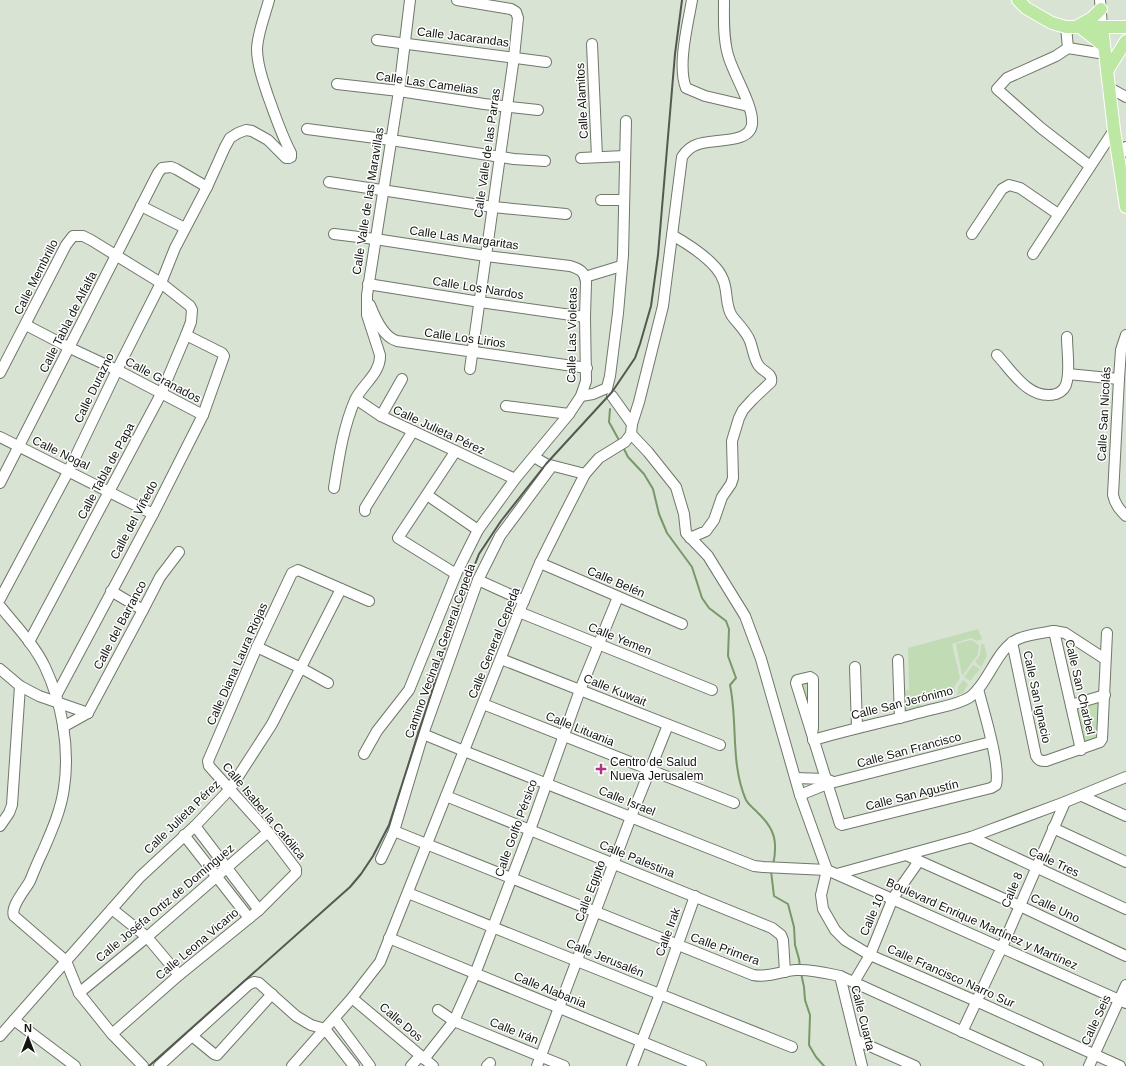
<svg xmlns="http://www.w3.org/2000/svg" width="1126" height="1066" viewBox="0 0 1126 1066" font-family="Arial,sans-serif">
	<rect width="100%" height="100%" fill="#d8e3d3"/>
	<g fill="#c1dbb5">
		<polygon points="978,629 982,639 977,641 971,638 952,644 960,678 954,687 955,693 934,701 909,700 904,698 904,691 909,690 908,648"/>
		<polygon points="971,640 979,645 978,654 963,675 962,675 956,644"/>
		<polygon points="981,644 984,644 987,656 981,667 975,662 980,655"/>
		<polygon points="973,665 980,669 970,681 964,677"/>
		<polygon points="811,679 811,731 797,684"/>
		<polygon points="963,680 968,684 963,693 957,695 958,687"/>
		<polygon points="1101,699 1100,739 1083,744 1075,706"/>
		<polygon points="901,701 923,705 901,713"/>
	</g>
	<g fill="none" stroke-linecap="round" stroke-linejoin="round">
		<g stroke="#789869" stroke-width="2">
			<polyline points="610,409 609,422 620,442"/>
			<path d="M623,447l5,10 16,17 9,15 6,25 8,19 25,34 10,31 7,10 17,13 3,8 -1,27 8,22 -6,7c8,38 0,78 16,115 3,6 8,8 12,13 17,16 20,29 15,52"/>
			<polyline points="771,871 774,896 788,904 794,927 795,945 799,959 800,967"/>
			<polyline points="801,973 804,987 805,1000 810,1015 809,1045 816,1057 824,1066"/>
		</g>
		<defs>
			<g id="minor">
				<polyline points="457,0 511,9 516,12 518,18 514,57 470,369"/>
				<path d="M692,0c-4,24 -15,65 -6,88l19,8 43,10"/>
				<polyline points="1100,0 1102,27"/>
				<polyline points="1066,27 1068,48"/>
				<polyline points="377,40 546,62"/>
				<polyline points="592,44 597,157"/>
				<polyline points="337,84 399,91 484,104 538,110"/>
				<polyline points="1108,87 1126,97"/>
				<polyline points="307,129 391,140 514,159 545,161"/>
				<polyline points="1119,157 1126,147"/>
				<polyline points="581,158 625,156"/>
				<polyline points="1090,166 1041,128 997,89 1007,78 1056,56 1068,48 1105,54"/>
				<polyline points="329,182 493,207 566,214"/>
				<polyline points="601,200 624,200"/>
				<polyline points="141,206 185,228"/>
				<path d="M334,234l41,5 111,17 84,10c10,3 15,6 16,16l-1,35 1,64 -5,15 -12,18 -54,65 -37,51 -22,44 -47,116 -32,41 -13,23"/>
				<polyline points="972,234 1002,189 1009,185 1020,188 1058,214"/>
				<path d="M672,235c16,9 32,19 44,33 15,17 7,35 16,48 6,8 14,15 18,25 3,8 4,19 9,25 4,6 14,7 12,16l-18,17 -10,11 -4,8 -7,23 1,37 -2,6 -9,13 -8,23 -8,11 -16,7"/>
				<polyline points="1033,254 1114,130"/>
				<polyline points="585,277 621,266"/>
				<polyline points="368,284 480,302 585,317"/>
				<path d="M370,305c5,13 13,32 27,36l190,27"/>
				<polyline points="26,325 70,348 117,370 203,415"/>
				<path d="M1126,335l-5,15 -2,29 -6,116c2,9 6,14 13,21"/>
				<path d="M997,355c15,16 32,46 59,39 6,-2 10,-7 11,-13 3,-14 0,-30 0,-44"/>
				<polyline points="0,373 66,245 73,236 83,236 91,240 161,283 190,306 192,310 191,322 186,335 161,394 29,642"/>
				<polyline points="1068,374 1119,379"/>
				<polyline points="607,388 610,376 618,313 623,255 626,121"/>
				<polyline points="581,396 593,394 607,388"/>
				<polyline points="612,396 632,424"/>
				<polyline points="356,399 381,416 515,479"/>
				<polyline points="506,406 569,414"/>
				<polyline points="381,416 402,379"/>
				<polyline points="631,434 648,452 676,487 684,514 686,533 708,556 745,616 761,659 800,795 827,870"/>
				<polyline points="0,437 153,514"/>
				<polyline points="455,452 398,538 456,574"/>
				<polyline points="534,457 546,464 585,474"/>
				<polyline points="0,483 158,173 162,168 171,167 176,169 207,187"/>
				<path d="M334,488c5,-31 9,-60 21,-88 7,-15 26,-27 25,-45l-13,-40v-20l32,-204 11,-91"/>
				<polyline points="427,495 478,530"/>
				<polyline points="365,511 365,508 413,431"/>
				<polyline points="540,563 682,624"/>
				<polyline points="478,580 524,601"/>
				<polyline points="111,591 143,610"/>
				<path d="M0,599l69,-129 48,-100 44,-87 14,-35 32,-61 18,-40 5,-9 8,-5 8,-3 6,1 16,9 18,18h3l2,-1v-4c-10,-19 -16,-38 -23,-57 -5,-15 -11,-32 -11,-48 1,-16 8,-33 12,-48"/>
				<path d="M0,606c15,19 34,38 45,61 17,36 25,81 19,121 -3,22 -12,42 -21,63 -5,10 -9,20 -13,30 -5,9 -20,26 -16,35l52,45 13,32 33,41 31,32"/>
				<polyline points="519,612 712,690"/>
				<polyline points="1054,631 1081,750"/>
				<path d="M1012,642l24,114c3,5 5,5 10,5l54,-19 2,-3 5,-106"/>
				<polyline points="257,647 301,668 328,683"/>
				<polyline points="501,659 720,745"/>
				<polyline points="898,660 900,718"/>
				<polyline points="855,667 857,727"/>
				<polyline points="0,669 20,686 39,696 88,713"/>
				<polyline points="56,696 153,514 203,415 224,356 222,353 186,335"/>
				<polyline points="483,704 734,803"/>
				<polyline points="1071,705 1105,695"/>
				<polyline points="88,713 143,610 160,577 179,552"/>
				<polyline points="63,727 88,713"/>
				<polyline points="423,734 464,751 754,866 763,867 827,870 1126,1003"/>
				<path d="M812,734l1,-6v-49l-3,-2 -13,3 -1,3 44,141 2,1 149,-37 5,-3c5,-19 -13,-76 -18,-96"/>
				<path d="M813,740c38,-11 76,-19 113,-29 14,-4 32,-6 44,-14 19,-14 26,-48 48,-58 11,-5 25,-6 36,-8l11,2 40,26"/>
				<polyline points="796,778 825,779 831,781"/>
				<polyline points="800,795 827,784 991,742"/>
				<polyline points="446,796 772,928 781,935 783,940 785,972"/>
				<polyline points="1082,796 1126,816"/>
				<polyline points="0,826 9,813 12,805 20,686"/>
				<polyline points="195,826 259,910"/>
				<polyline points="1053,828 1126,862"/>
				<path d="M394,831l359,144c15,3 28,-4 43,-5 15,-1 30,3 44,6l198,90"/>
				<polyline points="184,835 249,918"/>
				<polyline points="971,837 1126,909"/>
				<polyline points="906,855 1020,906 1126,956"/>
				<polyline points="381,859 394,831 423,734 478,580 500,536 552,466"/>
				<polyline points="827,870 821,895 823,909 835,930 845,940 870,955 976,1001 1120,1066"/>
				<polyline points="837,874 971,837 1065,802 1126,777"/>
				<polyline points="408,893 577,961 792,1047"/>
				<polyline points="112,909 147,937 179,975"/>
				<polyline points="389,938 701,1066"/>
				<polyline points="840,976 862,1066"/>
				<polyline points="854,982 870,955 893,898 919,861"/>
				<polyline points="79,993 147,937 268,832"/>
				<polyline points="352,998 433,1066"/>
				<polyline points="438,1010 454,1021 564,1066"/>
				<polyline points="335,1019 370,1066"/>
				<polyline points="14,1020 75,1066"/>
				<polyline points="962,1032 1002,947 1065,802"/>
				<polyline points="112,1034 179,975 259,910 296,873 296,869 268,832 209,766 208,761 257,647 292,573 298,570 369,601"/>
				<polyline points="0,1036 140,877 195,826 230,789 272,724 341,589"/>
				<polyline points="192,1036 214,1054 217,1055 272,994"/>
				<polyline points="856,1040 915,1066"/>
				<polyline points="424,1059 454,1021 475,974 530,830 580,690 618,597"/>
				<polyline points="159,1066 248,985 254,982 259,983 296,1016 311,1025 325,1029 354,1066"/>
				<path d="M292,1066l60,-68 28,-36 139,-350 21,-49 22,-44 23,-45 14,-16 26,-16 6,-8 1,-10 7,-22 24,-96 19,-149c4,-6 8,-10 14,-12 15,-7 54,0 56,-21 2,-18 -19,-50 -24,-69 -5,-18 -4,-37 -4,-55"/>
				<polyline points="411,1066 420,1056"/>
				<polyline points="487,1066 490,1063"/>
				<polyline points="537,1066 631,817 668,725"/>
				<polyline points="632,1066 660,994 695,896"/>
				<polyline points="1089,1066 1126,985"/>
			</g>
			<g id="major">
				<polyline points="1018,0 1026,8 1043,18 1052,23 1066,27 1126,27"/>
				<polyline points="1076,27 1092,18 1101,9"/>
				<polyline points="1080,27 1104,46"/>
				<polyline points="1102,27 1114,130 1126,207"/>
				<polyline points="1107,71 1126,41"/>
			</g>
		</defs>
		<use href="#minor" stroke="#6f786a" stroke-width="12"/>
		<use href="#major" stroke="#fff" stroke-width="14"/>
		<use href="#minor" stroke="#fff" stroke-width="10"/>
		<use href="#major" stroke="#bce8a3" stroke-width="12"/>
		<polyline stroke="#535950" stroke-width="2" points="149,1066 350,887 361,874 373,856 389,825 432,691 454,617 479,554 501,521 546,464 612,392 635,358 640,344 651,306 658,255 675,54 682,0"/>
	</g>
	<path fill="#b03383" stroke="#fff" stroke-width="1.5" d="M599 763h4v4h4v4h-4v4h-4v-4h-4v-4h4z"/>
	<g text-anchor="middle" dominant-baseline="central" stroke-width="3" stroke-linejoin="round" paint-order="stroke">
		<g font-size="12" fill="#121510" stroke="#fff">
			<text transform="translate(463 37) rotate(7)">Calle Jacarandas</text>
			<text transform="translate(427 83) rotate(8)">Calle Las Camelias</text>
			<text transform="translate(582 101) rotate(-93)">Calle Alamitos</text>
			<text transform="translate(487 153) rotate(-82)">Calle Valle de las Parras</text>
			<text transform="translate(368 201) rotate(-81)">Calle Valle de las Maravillas</text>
			<text transform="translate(464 238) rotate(8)">Calle Las Margaritas</text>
			<text transform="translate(36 277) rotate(-63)">Calle Membrillo</text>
			<text transform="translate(478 288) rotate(9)">Calle Los Nardos</text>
			<text transform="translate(68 322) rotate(-63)">Calle Tabla de Alfalfa</text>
			<text transform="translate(572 335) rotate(-89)">Calle Las Violetas</text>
			<text transform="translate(465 338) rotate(8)">Calle Los Lirios</text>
			<text transform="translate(163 380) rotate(28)">Calle Granados</text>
			<text transform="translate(94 388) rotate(-64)">Calle Durazno</text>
			<text transform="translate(1104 414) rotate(-87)">Calle San Nicolás</text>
			<text transform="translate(439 430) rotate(25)">Calle Julieta Pérez</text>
			<text transform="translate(61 453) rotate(26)">Calle Nogal</text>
			<text transform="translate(106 471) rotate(-62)">Calle Tabla de Papa</text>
			<text transform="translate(134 520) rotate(-62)">Calle del Viñedo</text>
			<text transform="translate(616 582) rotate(23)">Calle Belén</text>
			<text transform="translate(120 625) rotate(-62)">Calle del Barranco</text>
			<text transform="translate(620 639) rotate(22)">Calle Yemen</text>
			<text transform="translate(494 643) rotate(-68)">Calle General Cepeda</text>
			<text transform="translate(440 651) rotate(-70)">Camino Vecinal a General Cepeda</text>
			<text transform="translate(237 664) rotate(-66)">Calle Diana Laura Riojas</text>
			<text transform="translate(1080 687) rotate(77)">Calle San Charbel</text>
			<text transform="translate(615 690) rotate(22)">Calle Kuwait</text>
			<text transform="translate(1037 697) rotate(78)">Calle San Ignacio</text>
			<text transform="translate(902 703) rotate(-14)">Calle San Jerónimo</text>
			<text transform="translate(580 729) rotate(22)">Calle Lituania</text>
			<text transform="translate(909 750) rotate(-15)">Calle San Francisco</text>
			<text transform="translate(912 795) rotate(-14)">Calle San Agustín</text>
			<text transform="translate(627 801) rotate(22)">Calle Israel</text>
			<text transform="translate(264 811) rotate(50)">Calle Isabel la Católica</text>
			<text transform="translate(182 817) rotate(-44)">Calle Julieta Pérez</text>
			<text transform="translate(516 828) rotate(-70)">Calle Golfo Pérsico</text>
			<text transform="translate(637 859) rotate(22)">Calle Palestina</text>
			<text transform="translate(1054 862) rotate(25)">Calle Tres</text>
			<text transform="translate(1012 890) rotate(-67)">Calle 8</text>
			<text transform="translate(590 891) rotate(-69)">Calle Egipto</text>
			<text transform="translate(165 903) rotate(-40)">Calle Joséfa Ortiz de Domínguez</text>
			<text transform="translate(1055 908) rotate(25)">Calle Uno</text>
			<text transform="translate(872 915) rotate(-67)">Calle 10</text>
			<text transform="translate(982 924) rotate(24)">Boulevard Enrique Martínez y Martínez</text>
			<text transform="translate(668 932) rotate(-70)">Calle Irak</text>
			<text transform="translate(197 944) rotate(-40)">Calle Leona Vicario</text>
			<text transform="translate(725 949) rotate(20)">Calle Primera</text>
			<text transform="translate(605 958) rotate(22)">Calle Jerusalén</text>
			<text transform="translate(951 976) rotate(24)">Calle Francisco Narro Sur</text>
			<text transform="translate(550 990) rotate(22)">Calle Alabania</text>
			<text transform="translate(863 1018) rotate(76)">Calle Cuarta</text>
			<text transform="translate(1096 1020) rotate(-65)">Calle Seis</text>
			<text transform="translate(401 1022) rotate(40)">Calle Dos</text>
			<text transform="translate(514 1031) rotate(22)">Calle Irán</text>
		</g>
		<g font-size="12" fill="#121510" stroke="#fff" text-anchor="start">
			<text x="610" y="762">Centro de Salud<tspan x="610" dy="14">Nueva Jerusalem</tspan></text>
		</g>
	</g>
	<g transform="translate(28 1038)" stroke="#ffffff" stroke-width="3" paint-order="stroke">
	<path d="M0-3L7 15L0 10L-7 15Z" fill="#121510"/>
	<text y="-6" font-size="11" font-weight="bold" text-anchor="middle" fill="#121510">N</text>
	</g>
</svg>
